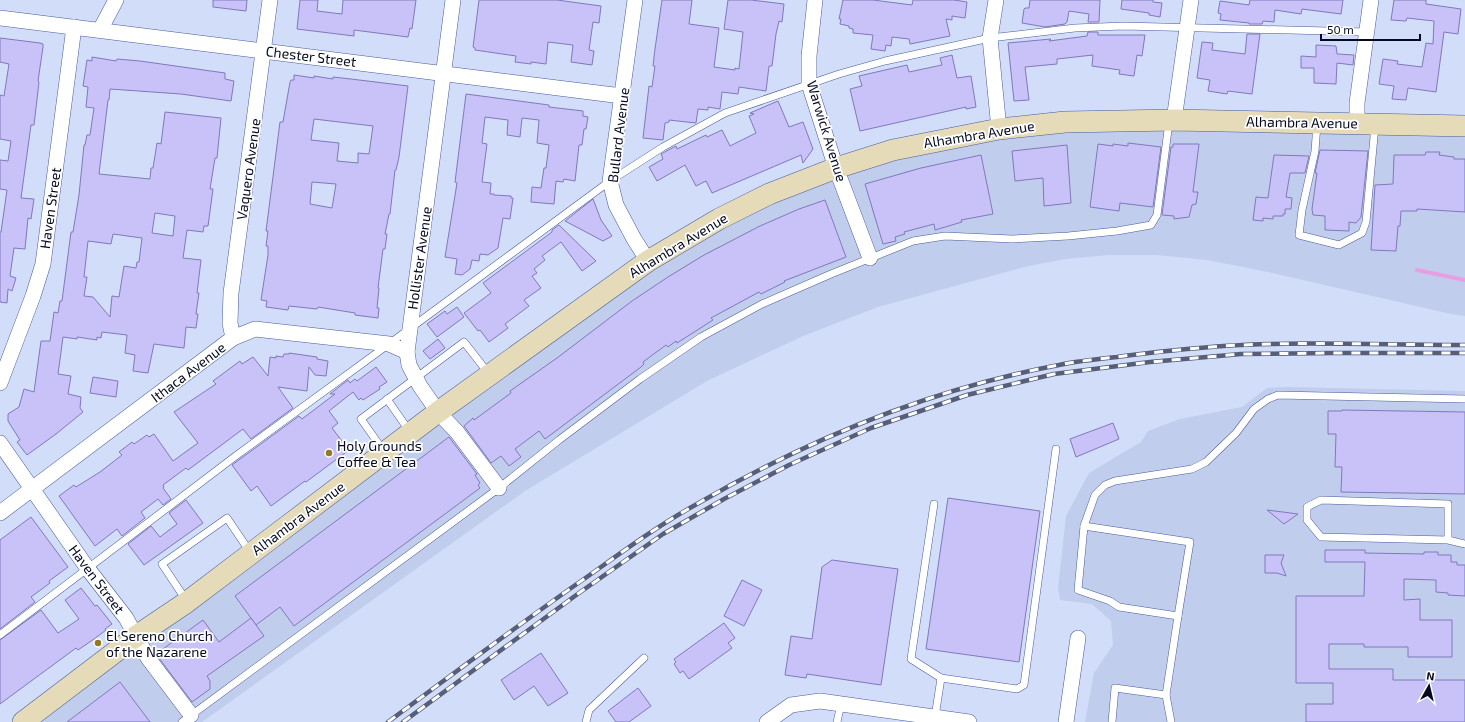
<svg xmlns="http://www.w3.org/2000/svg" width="1465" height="722" viewBox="0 0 1465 722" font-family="'Exo 2',sans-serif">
	<rect width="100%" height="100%" fill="#d2ddfa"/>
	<g fill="#c1cded">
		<polygon points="1060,125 1465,129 1465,316 1451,314 1263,271 1207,260 1156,255 1109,255 1065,259 1024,267 878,307 803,336 707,381 525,491 202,722 33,722 653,263 755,207 879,159"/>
		<polygon points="1288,387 1465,391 1465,722 1085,722 1094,673 1113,645 1111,621 1092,604 1060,600 1058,588 1066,516 1089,473 1141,442 1148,431 1180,419 1242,407 1267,388"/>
	</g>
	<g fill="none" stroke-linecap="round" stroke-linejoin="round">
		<polyline stroke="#e99ee4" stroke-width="4" points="1417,270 1465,280"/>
	</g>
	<g fill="#c8c2f9" stroke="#8178bc" fill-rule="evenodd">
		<polygon points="213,0 247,0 246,11 213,7"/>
		<polygon points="300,0 318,0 317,11 342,14 343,0 416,0 412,29 410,28 408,37 354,30 354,36 297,29"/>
		<polygon points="479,0 557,0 601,6 599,23 593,22 589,50 594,51 592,65 571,62 573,45 548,42 546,64 531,62 531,64 515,62 516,56 475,50 475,48 473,47"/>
		<polygon points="662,0 692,0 689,24 719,28 714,67 735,70 735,68 739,69 743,32 724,29 728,0 751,0 784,4 782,22 779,21 776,34 772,66 769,66 766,91 739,87 738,94 722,92 720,109 708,107 708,110 698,109 696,123 669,120 669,122 665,123 663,140 643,138 649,86 652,87 655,66 653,66 655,49"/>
		<polygon points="843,0 873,0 912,5 913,0 954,0 967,2 965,18 952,16 952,20 946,19 950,36 910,44 909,39 892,37 891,46 886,45 885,51 871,49 873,35 853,33 853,29 849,28 849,26 840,24 841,19 839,19"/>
		<polygon points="1030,0 1100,0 1099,22 1088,22 1089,14 1069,11 1067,22 1065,24 1045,27 1022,23 1024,9 1025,8 1029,8"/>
		<polygon points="1122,0 1153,0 1153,2 1162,3 1160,17 1149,15 1149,13 1121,9"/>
		<polygon points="1250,0 1343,0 1341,14 1302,9 1301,14 1275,10 1274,22 1263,21 1262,24 1249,24 1249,23 1220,20 1221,14 1218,13 1220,1 1249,5"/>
		<polygon points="1394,0 1426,0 1426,4 1461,9 1458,34 1444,32 1436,92 1408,88 1406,100 1392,99 1394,86 1379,84 1383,59 1398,61 1397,64 1422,67 1426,43 1433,44 1434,21 1407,18 1406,21 1391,20"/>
		<polygon points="1088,32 1098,32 1098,35 1145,35 1142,56 1137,55 1134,76 1119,74 1120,70 1092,66 1093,55 1057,59 1057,64 1025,67 1029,100 1014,101 1008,43 1051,39 1049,41 1087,36"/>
		<polygon points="1247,34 1260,34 1252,94 1228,91 1227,94 1208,91 1210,80 1197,78 1202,42 1213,43 1212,50 1245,54"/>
		<polygon points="0,38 40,43 43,44 43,47 38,81 39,82 34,125 31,125 21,198 34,199 31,219 28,218 25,249 14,248 10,276 16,278 12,291 8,289 7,303 0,302 0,232 1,232 7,190 0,189 0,160 8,161 11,141 0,139 0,95 4,96 9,64 0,62"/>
		<polygon points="1316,45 1336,46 1337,54 1354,55 1353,65 1337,63 1336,84 1314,83 1314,68 1301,68 1301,56 1316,57"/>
		<polygon points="952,55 957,78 971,76 976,107 966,109 966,107 860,131 850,89 862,86 859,76 907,65 909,72 942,65 940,58"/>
		<path d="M92,57l24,4 1,-2 23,2 85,12v6l9,2 -3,20 -50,-7 -71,-5 -1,11h-1l-9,74 51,5 1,-11h2l4,-25 4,1 4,-32 56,6 -4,40h-2l-5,31h3l-5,37h-4l-1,6 -16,-2 -4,28 18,2 -4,33h2l-3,21h2l-2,14 -10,-1 -2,21 -30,-4 -6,29 -15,-2 2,-16 -10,-2 2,-18 -25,-3 -1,6 -4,-1v3l-20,-3v2l-14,-2 -5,37 13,2 -3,18 13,3 -1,11 3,4 -27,22 -29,21 -10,-13 3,-2 -12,-19v-7l11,-7 5,-18 10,3 7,-51h9l4,-29 4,1 2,-12h2l9,-69h2l6,-37 5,-50h1l2,-10h3l4,-27 -8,-1 2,-20 -5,-1 4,-26 5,1zM155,213l20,3 -2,20 -21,-3zM113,234l29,4 -3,24h-2l-1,6 -12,-2 -5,31 -7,-1 -2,21 -17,-20 -9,-1 3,-19h-3l4,-36 23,3z"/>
		<path d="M294,75l20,3v-2l19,3v-2l18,2 57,7 -9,71 -3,13h-1l-5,44h-1l-4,20h2l-2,15h-2l-5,39h1l-2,20h2l-1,10 -23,-3v-2l-37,-6 -1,2 -28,-3 -1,4 -22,-3 1,-6 -6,-1 7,-45v-9h-2l2,-15h-2l14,-109h3l7,-40 1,-2h3zM314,119l59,7 -4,28 -11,-1v10l-21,-2 2,-18 -28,-3zM312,182l24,2 -4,24 -22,-4z"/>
		<polygon points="466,94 549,105 549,107 583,111 583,116 588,117 586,129 584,129 582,145 579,145 575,181 564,179 563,182 556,181 554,204 531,202 532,187 541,188 544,168 546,168 549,145 537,143 539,120 522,118 520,137 507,135 508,120 485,117 482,143 487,144 482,182 491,183 490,194 494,194 494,195 511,196 511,198 513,198 510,219 503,218 498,248 488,255 480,254 479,261 472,260 470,269 462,275 455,274 457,259 445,257 457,183 455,182"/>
		<polygon points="778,101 789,127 803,122 813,149 803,163 801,155 712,193 706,181 696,186 685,165 657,181 649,167 663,159 661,154 676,146 677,149 706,135 707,137 722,130 730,146 756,133 749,116 754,114 750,113"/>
		<polygon points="1128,143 1161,147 1153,207 1120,203 1119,211 1090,207 1098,144 1113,146 1113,144 1128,146"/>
		<polygon points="1173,144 1199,144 1193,192 1198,192 1196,204 1192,205 1189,217 1174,219 1174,216 1162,215 1171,147 1173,147"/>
		<polygon points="1067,145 1071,203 1044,206 1043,178 1015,181 1012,151"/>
		<polygon points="1320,150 1368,151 1361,217 1356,223 1349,222 1349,231 1325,230 1325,216 1313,215 1312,209 1317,173 1315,173"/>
		<polygon points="1426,152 1440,152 1439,155 1454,157 1454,159 1465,159 1465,212 1417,209 1417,211 1401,211 1400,226 1398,226 1396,251 1371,250 1375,185 1393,184 1394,155 1425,155"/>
		<polygon points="981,155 993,214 961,220 962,222 935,230 934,224 904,232 905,234 895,237 896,241 883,244 865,184 921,168"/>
		<polygon points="1274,155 1309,156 1305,173 1290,173 1286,197 1292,198 1291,209 1285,209 1285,214 1283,214 1283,216 1273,216 1273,219 1263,218 1263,221 1253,220 1256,197 1268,198"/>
		<polygon points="593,199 601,220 612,236 603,241 565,221"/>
		<polygon points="825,200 846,257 784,281 785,282 761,294 759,292 711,318 713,320 677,343 676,341 668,347 666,345 643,362 644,364 641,367 545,439 539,431 515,449 521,457 509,466 501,456 491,463 464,426 473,418 474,420 511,393 510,391 557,358 632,301 668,277 704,255 760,226 799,209"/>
		<polygon points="559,225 596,261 582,271 561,242 542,256 545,260 534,269 537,273 532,276 541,288 524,300 529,306 505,324 508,328 489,342 480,330 478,331 464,313 491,293 483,283 552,232 552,230"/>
		<polygon points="457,307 464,317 437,337 427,324 445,311 447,314"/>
		<polygon points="438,339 445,348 430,359 423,351"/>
		<polygon points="289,353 317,357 317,359 328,361 326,376 315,375 309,367 307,391 278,387 293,408 251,439 243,429 188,470 186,468 163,485 164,487 163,488 171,499 163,505 158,499 141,512 145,518 122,536 117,529 95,546 59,496 74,485 76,487 100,472 122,455 119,452 132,442 134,444 147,435 149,437 154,434 173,461 198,443 174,412 216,384 213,381 240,361 242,364 253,357 268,376 270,357 276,358 276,356 283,357 284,354 289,354"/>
		<polygon points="376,367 387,382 379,387 380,389 363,400 361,398 359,400 353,392 329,411 338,423 332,428 349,450 306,482 305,481 271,506 257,486 251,491 232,465 299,416 302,419 335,394 330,394 348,380 350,383 355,379 357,381"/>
		<polygon points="93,377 118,381 116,397 90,393"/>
		<polygon points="1342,410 1465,412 1465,494 1341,492 1342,467 1335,467 1336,434 1328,434 1328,411 1342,411"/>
		<polygon points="1113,423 1119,439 1076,457 1070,439"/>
		<polygon points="449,437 477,474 475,475 480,483 478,485 480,488 294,626 280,607 256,625 235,596"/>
		<polygon points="948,498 1040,511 1019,662 926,649"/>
		<polygon points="186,500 203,523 144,565 128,544 151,526 160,537 177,524 169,513"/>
		<polygon points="1267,510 1298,514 1284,524"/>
		<polygon points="31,517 68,567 49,581 50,583 31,597 35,602 0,629 0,540"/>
		<polygon points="1325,550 1365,550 1365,553 1424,554 1424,552 1438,552 1438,555 1451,555 1451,562 1457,562 1457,565 1465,565 1465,596 1448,595 1448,593 1436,592 1436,580 1404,579 1404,600 1420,599 1420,620 1452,620 1452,657 1408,657 1408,647 1364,647 1364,644 1329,644 1329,669 1393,669 1393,680 1465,680 1465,722 1306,722 1306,704 1333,704 1333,683 1296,683 1296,596 1364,596 1365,562 1325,562"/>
		<polygon points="1265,555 1284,555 1281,563 1286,576 1277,573 1265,573"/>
		<polygon points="832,560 898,569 881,685 807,674 806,678 785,675 791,636 812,639 822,567"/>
		<polygon points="742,580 762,590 744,626 724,616"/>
		<polygon points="81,588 95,606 97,605 112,624 105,629 106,630 94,639 78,650 76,648 0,704 0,640 41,610 58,633 79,619 65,600"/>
		<polygon points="251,618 264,636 207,676 210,681 210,689 192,702 156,654 203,620 219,642"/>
		<polygon points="724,623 735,638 728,643 732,648 689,679 683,671 680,673 674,664 676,662 674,659"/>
		<polygon points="541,653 568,693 548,706 534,686 514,700 501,680"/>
		<polygon points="120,682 150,722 67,722"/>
		<polygon points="638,688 651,706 629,722 616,722 608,711"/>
	</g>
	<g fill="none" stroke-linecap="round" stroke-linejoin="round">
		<defs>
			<g id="lane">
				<polyline points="1317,124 1315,151 1302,210 1299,235 1339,245 1362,233 1366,222 1375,126"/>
				<polyline points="387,399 410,432"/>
				<polyline points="383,450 361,419 464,342 489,374"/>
				<polyline points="934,504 911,659 941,678 935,717"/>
				<polyline points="1084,526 1190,542 1178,616"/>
				<polyline points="1448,540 1448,504 1321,500 1307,507 1307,520 1321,537 1448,540 1465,544"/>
				<polyline points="186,600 162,564 227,518 250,552"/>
				<polyline points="0,635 237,455 389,344 610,181 663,147 725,113 839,74 885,61 990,38 1075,28 1123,26 1367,32"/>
				<polyline points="941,678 1017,689 1024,685 1056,449"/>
				<polyline points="1166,695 1171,722"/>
				<polyline points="182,722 499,488 559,440 640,379 701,337 762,304 831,274 913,241 945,236 1012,239 1068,236 1117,231 1151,225 1157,215 1169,122"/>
				<polyline points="586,722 589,710 644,658"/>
				<polyline points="837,722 841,704"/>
				<polyline points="1112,722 1115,688 1166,695 1178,616 1119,607 1110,601 1078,590 1084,526 1095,495 1105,485 1115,481 1192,469 1206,462 1236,433 1254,409 1268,399 1278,395 1465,399"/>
			</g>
			<g id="street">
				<polyline points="453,0 407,352 409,365 420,386 438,412 457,432 499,488"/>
				<polyline points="635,0 610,181 616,205 634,239 648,261"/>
				<polyline points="815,0 809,56 809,84 836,168 870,258"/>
				<polyline points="996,0 990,38 999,129"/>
				<polyline points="0,18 622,96"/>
				<polyline points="100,30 116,0"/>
				<polyline points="1174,120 1191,0"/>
				<polyline points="1357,123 1357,103 1371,0"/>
				<polyline points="233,338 230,323 231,293 270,0"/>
				<polyline points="0,383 33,296 43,264 74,27"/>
				<polyline points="0,443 88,569 126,618 148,658 191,715"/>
				<polyline points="0,513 233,338 255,329 389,344 407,352"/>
				<polyline points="767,722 791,705 820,701 969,722"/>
				<polyline points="1066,722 1078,638"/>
			</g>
			<polyline id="secondary" points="23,722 135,637 187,602 438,412 648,261 719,219 769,194 836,168 893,150 999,129 1065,122 1174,120 1465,126"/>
		</defs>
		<use href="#lane" stroke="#485c9a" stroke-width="8"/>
		<use href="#street" stroke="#485c9a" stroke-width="16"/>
		<use href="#secondary" stroke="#485c9a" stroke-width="22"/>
		<use href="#lane" stroke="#fff" stroke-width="7"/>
		<use href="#street" stroke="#fff" stroke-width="15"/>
		<use href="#secondary" stroke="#e6dbb8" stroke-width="21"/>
		<defs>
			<g id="rail">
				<path d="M388,722c65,-48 130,-97 196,-143 37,-26 73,-53 113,-75 112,-65 234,-115 362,-139 19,-4 39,-6 58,-8 35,-5 71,-8 106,-11 80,-5 162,-1 242,-1"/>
				<polyline points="403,722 579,593 663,534 724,499 789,465 871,428 967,395 1054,374 1150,362 1241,354 1333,353 1465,353"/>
			</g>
		</defs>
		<use href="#rail" stroke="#565e78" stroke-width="4.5"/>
		<use href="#rail" stroke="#fff" stroke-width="3" stroke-dasharray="9" stroke-linecap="butt"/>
	</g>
	<g fill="#967820" stroke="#fff" stroke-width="1.5">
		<circle cx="329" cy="453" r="4"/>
		<circle cx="98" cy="643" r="4"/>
	</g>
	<g text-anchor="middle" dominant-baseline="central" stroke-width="3.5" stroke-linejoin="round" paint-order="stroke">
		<g font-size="14" fill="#040921" stroke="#fff">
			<text transform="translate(311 56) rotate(7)">Chester Street</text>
			<text transform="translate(1302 122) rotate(1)">Alhambra Avenue</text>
			<text transform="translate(827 131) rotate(73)">Warwick Avenue</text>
			<text transform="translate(979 134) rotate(-9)">Alhambra Avenue</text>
			<text transform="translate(618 135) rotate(-83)">Bullard Avenue</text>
			<text transform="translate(248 169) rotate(-82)">Vaquero Avenue</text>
			<text transform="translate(50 208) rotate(-82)">Haven Street</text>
			<text transform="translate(678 245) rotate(-31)">Alhambra Avenue</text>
			<text transform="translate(419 258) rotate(-82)">Hollister Avenue</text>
			<text transform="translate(188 372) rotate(-37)">Ithaca Avenue</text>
			<text transform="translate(298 518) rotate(-37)">Alhambra Avenue</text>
			<text transform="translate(97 579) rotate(53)">Haven Street</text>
		</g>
		<g font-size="14" fill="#040921" stroke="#fff" text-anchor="start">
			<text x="337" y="445">Holy Grounds<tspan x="337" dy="16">Coffee &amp; Tea</tspan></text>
			<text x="106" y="635">El Sereno Church<tspan x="106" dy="16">of the Nazarene</tspan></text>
		</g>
	</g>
	<g transform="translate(1429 686) rotate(8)" stroke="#ffffff" stroke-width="3" paint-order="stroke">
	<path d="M0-3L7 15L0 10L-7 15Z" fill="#040921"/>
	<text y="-6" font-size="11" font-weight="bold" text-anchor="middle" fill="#040921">N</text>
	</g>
	<path d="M1321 34v6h99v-6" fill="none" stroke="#040921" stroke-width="2"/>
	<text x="1327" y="34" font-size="12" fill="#040921" stroke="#ffffff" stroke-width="3" paint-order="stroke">50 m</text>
</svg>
